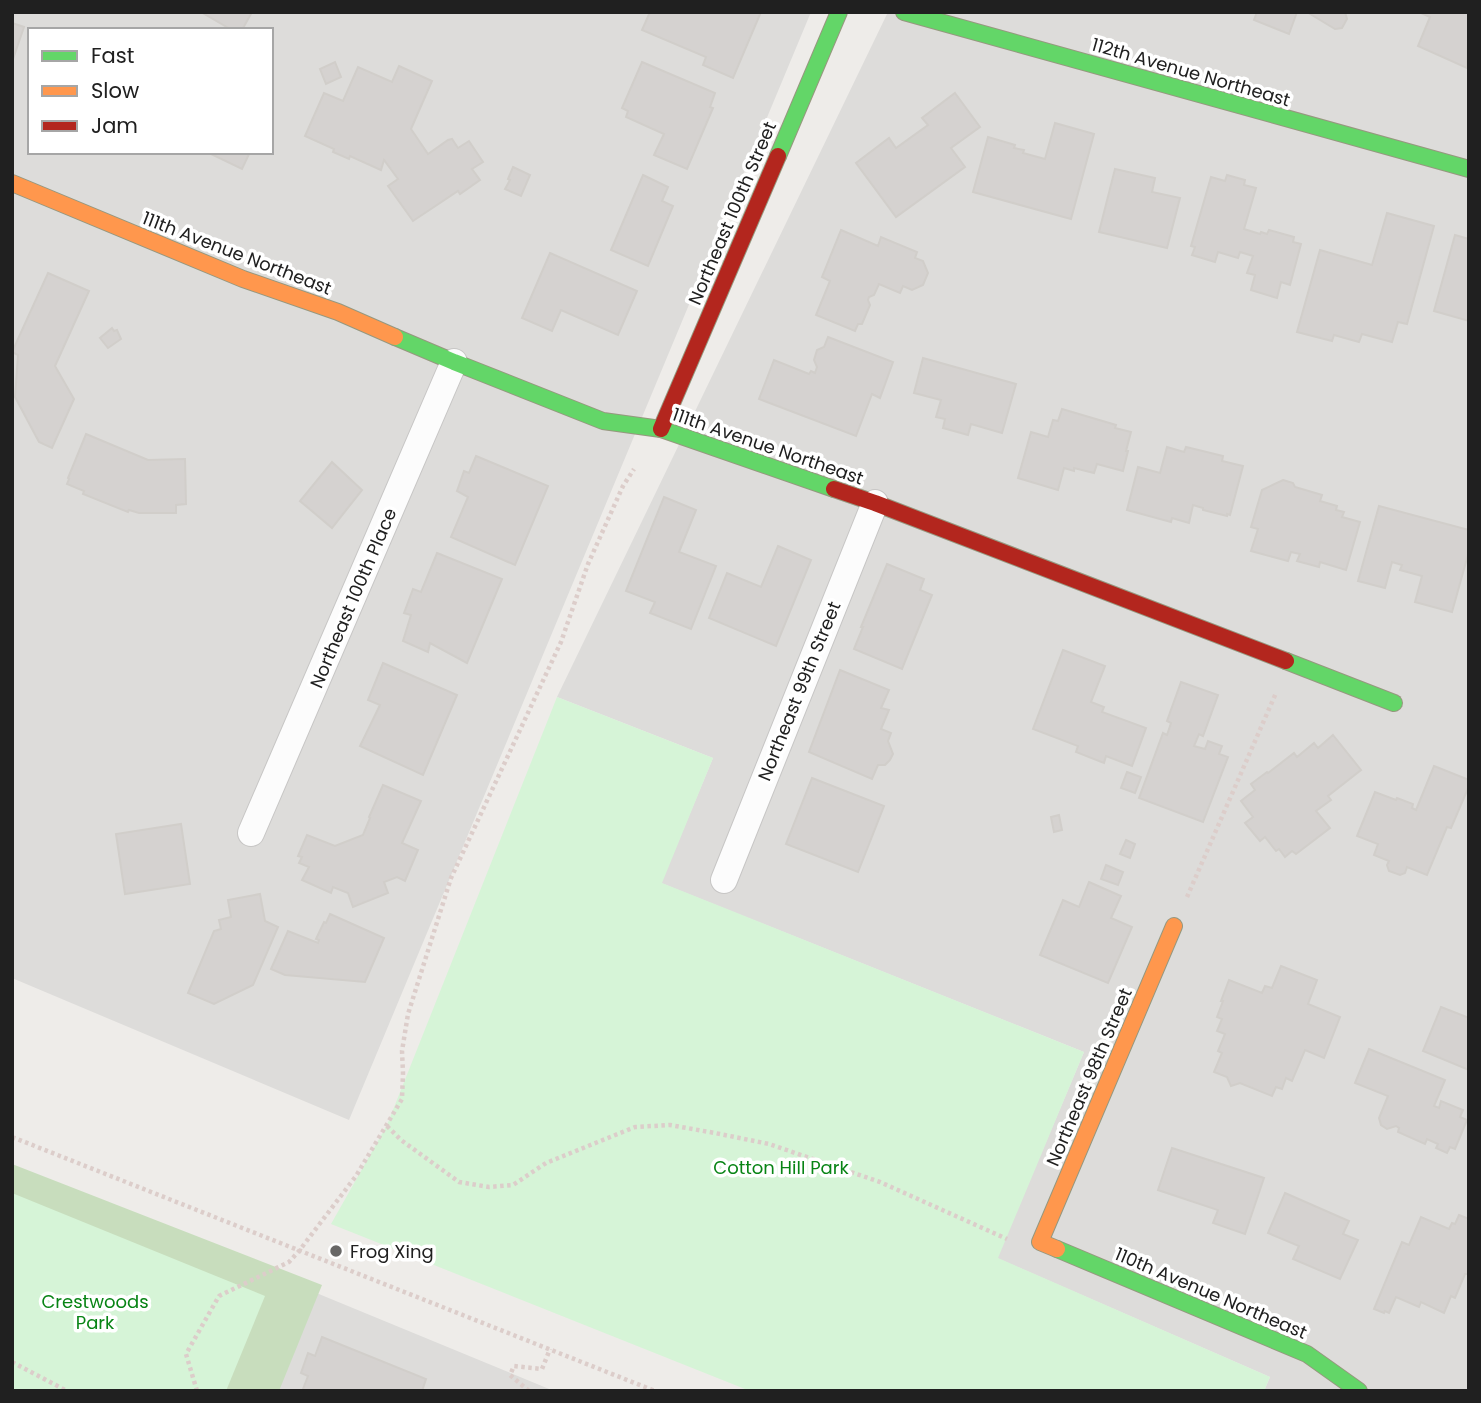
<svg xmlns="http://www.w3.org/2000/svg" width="1481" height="1403" viewBox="0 0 1481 1403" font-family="Poppins,sans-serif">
	<rect width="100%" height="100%" fill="#eeece9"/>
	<g fill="#dddcda" fill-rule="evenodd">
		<path d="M12,12h799l-462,1108 -337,-142zM30,30h241v122h-241z"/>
		<polygon points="888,12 1469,12 1469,1391 1264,1391 1270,1377 997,1258 1084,1052 661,883 713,758 557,697"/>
		<polygon points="297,1285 554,1391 253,1391"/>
	</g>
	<polygon fill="#c8ddbd" points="12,1164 322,1285 279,1391 12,1391"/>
	<g fill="#d6f4d7">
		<polygon points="557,697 713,758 662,883 1084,1052 998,1258 1270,1377 1264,1391 750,1391 331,1224 387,1125"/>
		<polygon points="12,1193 265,1296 226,1391 12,1391"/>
	</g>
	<g fill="#d5d2d0" stroke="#d1ceca" stroke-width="2">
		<polygon points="201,12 252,12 242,30 232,30"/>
		<polygon points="650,12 761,12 733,78 703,65 706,57 642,30"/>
		<polygon points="1257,12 1297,12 1289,34 1254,20"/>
		<polygon points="1307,12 1345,12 1347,19 1342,28 1335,29"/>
		<polygon points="1419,12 1469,12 1467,68 1418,46 1430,17"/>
		<polygon points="12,23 24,27 12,62"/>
		<polygon points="335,62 341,77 326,84 320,69"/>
		<polygon points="642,62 715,93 710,107 713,108 687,169 654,155 664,134 626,117 628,111 622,108"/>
		<polygon points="399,66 432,81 411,129 428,154 448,140 452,139 458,148 469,141 483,162 472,169 480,180 460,194 458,191 413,221 388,186 398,179 384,160 381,170 350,156 349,159 333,152 334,149 305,136 324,93 343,101 358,67 392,82"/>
		<polygon points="955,93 980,127 951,148 965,167 896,217 856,163 889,138 896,148 928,125 922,118"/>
		<polygon points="1055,123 1094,134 1071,219 973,192 988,137 1015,145 1014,148 1024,150 1023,153 1045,159"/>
		<polygon points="207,152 250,152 242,169"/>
		<polygon points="513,167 530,175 521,196 505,189 510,180 508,179"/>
		<polygon points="1115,169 1155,178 1152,192 1180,198 1167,248 1099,232"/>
		<polygon points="643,175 668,187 662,201 673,206 648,266 611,250"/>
		<polygon points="1227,175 1245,180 1244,185 1256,188 1244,229 1260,234 1261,232 1267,234 1269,230 1294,237 1293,242 1301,244 1290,285 1281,282 1277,298 1251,290 1255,275 1247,273 1253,256 1240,252 1238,258 1218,252 1215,262 1192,255 1195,247 1191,246 1211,177 1225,181"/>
		<polygon points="1387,213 1434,226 1407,324 1398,322 1392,342 1362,334 1359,342 1334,335 1332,341 1297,332 1320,250 1372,265"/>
		<polygon points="841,230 878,246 881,237 917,252 915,258 923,261 928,273 923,285 912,290 903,286 900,293 879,284 874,295 869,297 868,300 870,305 862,324 858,324 855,331 816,315 830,281 822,277"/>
		<polygon points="1455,235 1469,239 1469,321 1434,311"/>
		<polygon points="550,253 637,291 618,335 561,310 552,331 522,318"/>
		<polygon points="48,273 89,291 55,366 74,399 52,448 39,442 15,397 18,355 12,352"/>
		<polygon points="112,328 114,331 117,330 121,339 108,348 100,338"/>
		<polygon points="828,337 893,362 880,398 872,394 856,436 759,399 774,360 809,374 811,371 815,373 817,367 814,360 817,350 824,347"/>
		<polygon points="923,358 1016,384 1002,433 971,424 968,435 943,428 945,419 936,417 941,400 914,393"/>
		<polygon points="1062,409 1116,425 1115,428 1131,432 1126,451 1128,451 1123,471 1097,464 1094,473 1074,468 1074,471 1064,468 1058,490 1018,478 1031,432 1048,437 1053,420 1058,421"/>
		<polygon points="86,434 148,460 185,459 186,504 176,505 176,513 139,513 129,510 128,512 83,494 84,491 67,484 69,479 68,478"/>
		<polygon points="1167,447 1184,452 1186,447 1223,456 1222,461 1243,466 1230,515 1227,514 1227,516 1203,510 1203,508 1193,505 1189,523 1172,518 1171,522 1127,510 1138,467 1160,473"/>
		<polygon points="476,456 548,486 515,565 451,537 468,497 457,491 464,471 469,473"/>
		<polygon points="332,462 362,490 332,528 300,501"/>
		<polygon points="1283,480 1293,483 1295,487 1322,495 1320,501 1337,506 1336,510 1344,512 1342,517 1360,522 1346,570 1320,562 1319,567 1297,561 1300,554 1291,552 1288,561 1251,551 1258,529 1251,527 1262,490"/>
		<polygon points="664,497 696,510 679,552 716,566 691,629 650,613 655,602 626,591"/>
		<polygon points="1379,506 1469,530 1469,551 1452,612 1415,602 1422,576 1400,570 1402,565 1392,562 1385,588 1358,581"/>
		<polygon points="778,546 811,560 776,646 709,618 727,573 761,587"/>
		<polygon points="437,553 502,579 467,663 430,643 428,652 403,641 411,615 404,613 413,589 421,592"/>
		<polygon points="887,564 924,579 920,590 932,595 902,669 854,649 863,627 861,627"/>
		<polygon points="1063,650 1105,666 1091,702 1104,707 1102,712 1146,728 1132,766 1106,756 1104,763 1076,752 1078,746 1033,729"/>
		<polygon points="383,663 457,695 423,775 360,746 380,705 368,700"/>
		<polygon points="840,670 889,690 881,708 889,710 881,729 891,733 888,741 893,754 890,760 885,765 878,765 872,779 809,752"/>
		<polygon points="1181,682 1218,695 1203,736 1199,734 1194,746 1205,749 1208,741 1222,746 1219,754 1228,757 1203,822 1139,798 1163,733 1167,735 1171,723 1167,721"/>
		<polygon points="1333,735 1361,770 1328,796 1331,800 1316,811 1330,828 1296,854 1292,851 1285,857 1279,849 1276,851 1265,837 1260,841 1245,823 1253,817 1241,801 1255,790 1251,784 1267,772 1268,773 1294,753 1297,757 1314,743 1318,748"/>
		<polygon points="1434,766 1469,780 1469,786 1451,828 1447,827 1427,875 1407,867 1405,873 1400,875 1389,871 1387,865 1389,861 1374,855 1378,844 1357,836 1375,792 1396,800 1397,798 1413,804 1412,808 1416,810"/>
		<polygon points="1127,772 1141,777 1135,793 1121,788"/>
		<polygon points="812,778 884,806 858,872 786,844"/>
		<polygon points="383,785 421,801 402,843 418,850 405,881 397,877 384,882 388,893 353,907 348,893 333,887 331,893 302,880 309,867 299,863 302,857 298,856 307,835 335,846 363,835 370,818 369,817"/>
		<polygon points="1059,815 1062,830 1054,832 1051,817"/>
		<polygon points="181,824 190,884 125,894 116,834"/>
		<polygon points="1126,840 1135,844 1130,858 1120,854"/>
		<polygon points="1106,865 1123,872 1118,885 1101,879"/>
		<polygon points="1089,882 1121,896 1111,918 1132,927 1108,983 1040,955 1063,900 1079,907"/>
		<polygon points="260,894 265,921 278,927 253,985 214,1004 188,993 214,931 221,929 219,920 231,917 228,900"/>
		<polygon points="330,914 384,938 365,982 285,975 271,969 288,931 318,943 319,940 316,939 324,922 326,923"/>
		<polygon points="1281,966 1317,980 1308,1004 1340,1017 1324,1058 1305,1050 1292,1081 1286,1078 1282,1089 1276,1087 1272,1096 1240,1083 1231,1086 1227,1077 1214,1072 1222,1053 1218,1051 1225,1034 1217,1031 1222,1019 1217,1017 1223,1001 1221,1001 1229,980 1262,993 1265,986 1272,988"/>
		<polygon points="1441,1007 1469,1018 1469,1070 1423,1051"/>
		<polygon points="1369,1049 1445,1080 1434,1106 1439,1108 1441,1101 1463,1110 1460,1117 1467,1120 1455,1149 1450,1147 1447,1153 1436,1148 1438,1144 1427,1139 1425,1144 1398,1132 1399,1128 1396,1126 1387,1129 1381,1125 1379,1118 1388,1096 1355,1083"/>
		<polygon points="1172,1148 1264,1178 1245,1234 1213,1223 1218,1210 1158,1190"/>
		<polygon points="1285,1193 1349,1221 1343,1234 1358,1240 1340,1279 1293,1259 1299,1246 1268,1233"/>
		<polygon points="1459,1215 1469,1219 1469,1274 1465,1274 1455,1298 1451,1296 1444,1313 1421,1302 1419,1307 1396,1297 1389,1313 1385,1311 1384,1313 1374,1309 1402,1242 1409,1245 1421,1217 1449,1229 1452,1223 1455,1224"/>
		<polygon points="322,1337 426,1379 422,1391 306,1391 303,1389 308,1376 301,1373 308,1353 315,1356"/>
	</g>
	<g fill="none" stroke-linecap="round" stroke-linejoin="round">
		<defs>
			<g id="street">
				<polyline points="251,833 454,362"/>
				<polyline points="724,880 875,503"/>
			</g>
			<g id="fast">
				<polyline points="904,12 1469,169"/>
				<polyline points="778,156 839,12"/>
				<polyline points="395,337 454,362 603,421 661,429 834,489"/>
				<polyline points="1286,661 1394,703"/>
				<polyline points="1057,1249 1307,1354 1359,1391"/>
			</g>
			<g id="slow">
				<polyline points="12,183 243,279 338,312 395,337"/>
				<polyline points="1057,1249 1040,1242 1174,926"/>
			</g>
			<g id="jam">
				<polyline points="661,429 778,156"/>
				<polyline points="834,489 875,503 1286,661"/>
			</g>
		</defs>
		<use href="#street" stroke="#c7c6c5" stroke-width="28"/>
		<use href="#fast" stroke="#96987f" stroke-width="18"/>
		<use href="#slow" stroke="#96987f" stroke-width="18"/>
		<use href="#jam" stroke="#96987f" stroke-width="18"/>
		<g stroke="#dccdca" stroke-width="4.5" stroke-dasharray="3.5 3.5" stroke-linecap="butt">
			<polyline points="1187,897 1276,693"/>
			<polyline points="387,1126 401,1140 459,1182 489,1187 513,1185 546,1163 635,1127 670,1125 715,1133 769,1144 880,1182 1007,1239"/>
			<polyline points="12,1137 655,1391"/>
			<polyline points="12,1362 67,1391"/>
			<polyline points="197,1391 186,1354 219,1296 289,1262 299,1251 356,1176 402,1099 403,1073 402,1051 408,1014 451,878 561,642 588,564 623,486 634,469"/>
			<polyline points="529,1391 510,1375 514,1366 542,1369 550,1349"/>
		</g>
		<use href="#street" stroke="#fcfcfc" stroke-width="26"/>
		<use href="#fast" stroke="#63d668" stroke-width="16"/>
		<use href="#slow" stroke="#ff974d" stroke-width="16"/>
		<use href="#jam" stroke="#b3261e" stroke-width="16"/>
	</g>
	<circle fill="#686766" stroke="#fff" stroke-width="2.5" cx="336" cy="1251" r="7"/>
	<g text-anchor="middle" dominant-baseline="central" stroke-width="7" stroke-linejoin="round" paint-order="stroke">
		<g font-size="18" fill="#202020" stroke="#fff">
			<text transform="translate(1191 72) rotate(16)">112th Avenue Northeast</text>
			<text transform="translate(732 213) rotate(-67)">Northeast 100th Street</text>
			<text transform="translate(237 253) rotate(21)">111th Avenue Northeast</text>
			<text transform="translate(768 446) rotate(19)">111th Avenue Northeast</text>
			<text transform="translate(353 598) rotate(-67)">Northeast 100th Place</text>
			<text transform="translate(799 691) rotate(-68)">Northeast 99th Street</text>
			<text transform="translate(1089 1077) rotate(-67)">Northeast 98th Street</text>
			<text transform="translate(1211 1293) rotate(23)">110th Avenue Northeast</text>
		</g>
		<g font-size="18" fill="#088415" stroke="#fff">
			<text x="781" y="1167">Cotton Hill Park</text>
			<text x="95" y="1301">Crestwoods<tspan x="95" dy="21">Park</tspan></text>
		</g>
		<g font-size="18" fill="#202020" stroke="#fff" text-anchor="start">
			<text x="350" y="1251">Frog Xing</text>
		</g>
	</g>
	<rect width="1481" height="1403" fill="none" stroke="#202020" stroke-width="28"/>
	<rect x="28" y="28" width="245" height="126" fill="#ffffff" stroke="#a6a6a6" stroke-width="2"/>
	<rect x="42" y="51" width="35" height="10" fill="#63d668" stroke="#a6a6a6" stroke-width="2"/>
	<text x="91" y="63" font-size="21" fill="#202020">Fast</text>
	<rect x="42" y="86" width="35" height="10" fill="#ff974d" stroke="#a6a6a6" stroke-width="2"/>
	<text x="91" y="98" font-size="21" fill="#202020">Slow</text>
	<rect x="42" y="121" width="35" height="10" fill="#b3261e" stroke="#a6a6a6" stroke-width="2"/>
	<text x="91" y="133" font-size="21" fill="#202020">Jam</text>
</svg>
